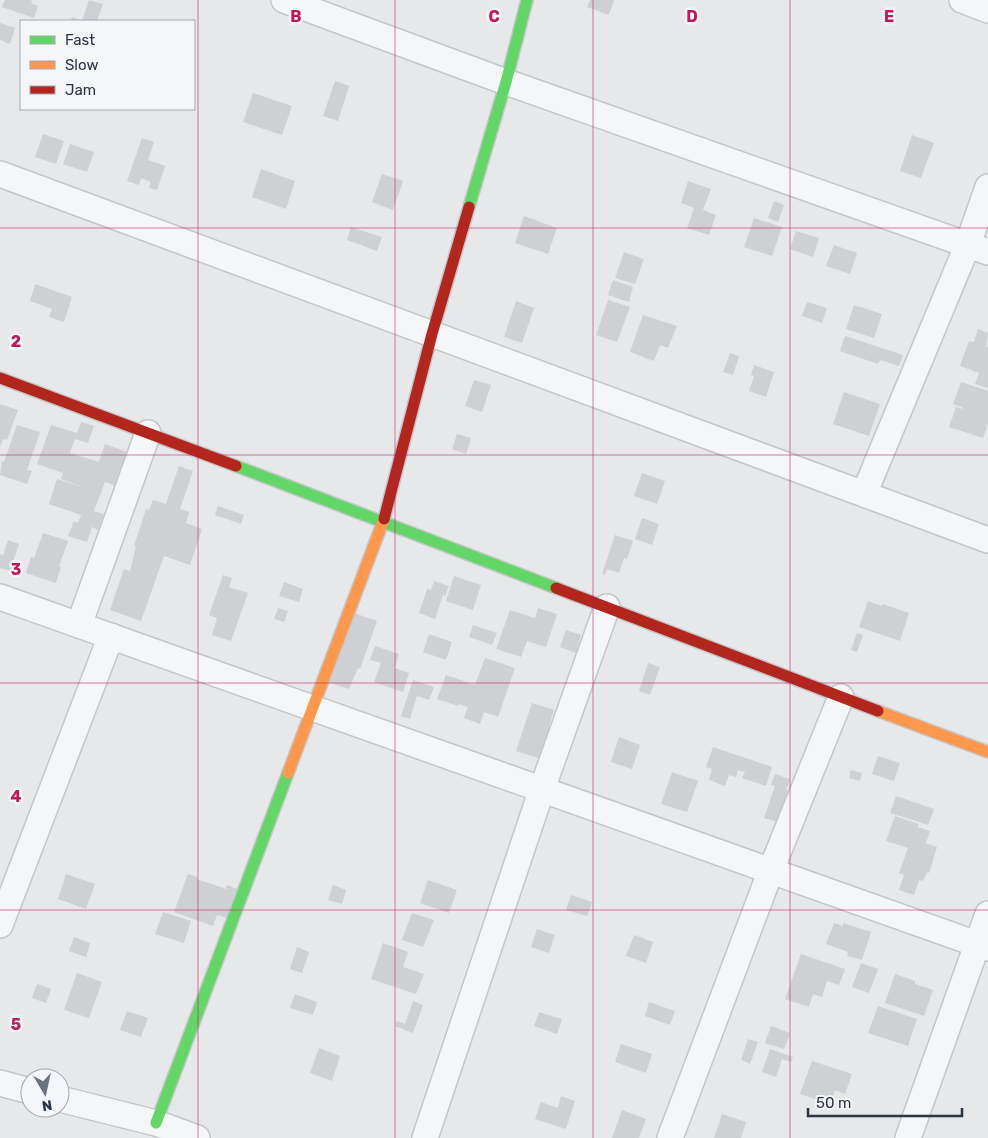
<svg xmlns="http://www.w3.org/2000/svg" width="988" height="1138" viewBox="0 0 988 1138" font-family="Rubik,sans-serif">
	<rect width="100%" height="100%" fill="#e6e8ea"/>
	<g fill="#ced0d3">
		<polygon points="5,0 32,0 31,3 38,6 34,18 2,7"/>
		<polygon points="89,0 103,4 97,21 70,21 72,17 82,21"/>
		<polygon points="590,0 614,0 609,15 587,7"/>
		<polygon points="0,23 15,28 10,44 0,40"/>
		<polygon points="335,81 349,86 338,121 323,116"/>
		<polygon points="253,93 292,106 282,135 243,122"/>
		<polygon points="43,134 64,141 56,164 35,157"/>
		<polygon points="912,135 934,143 921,178 900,171"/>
		<polygon points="142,138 154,142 148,160 165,166 157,190 149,188 151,182 141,178 139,185 127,181"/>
		<polygon points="70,144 94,152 87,172 63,164"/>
		<polygon points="261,169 295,181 286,209 252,197"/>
		<polygon points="382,174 403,181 393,210 372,202"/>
		<polygon points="688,181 711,189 703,210 716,215 709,235 687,228 694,208 681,203"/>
		<polygon points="774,201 784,205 778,222 768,218"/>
		<polygon points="524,216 557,228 548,254 515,243"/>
		<polygon points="754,218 782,227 772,256 744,247"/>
		<polygon points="351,227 382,237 377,251 347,240"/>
		<polygon points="796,231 819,238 813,257 790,249"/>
		<polygon points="834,245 857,253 850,274 826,266"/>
		<polygon points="624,252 644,259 635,284 615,278"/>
		<polygon points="613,280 633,287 629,302 608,295"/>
		<polygon points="35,284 72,297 64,322 49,317 52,309 30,301"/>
		<polygon points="608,300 630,307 617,342 596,335"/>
		<polygon points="516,301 534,308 522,343 504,337"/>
		<polygon points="807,302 827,308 822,323 802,316"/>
		<polygon points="854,305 882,314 874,338 846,329"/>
		<polygon points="643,315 677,326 668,348 660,345 654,361 630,352"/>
		<polygon points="978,329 988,333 986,347 988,347 988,388 975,384 979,373 960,366 969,341 974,342"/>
		<polygon points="845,336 903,355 899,366 880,360 878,364 840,351"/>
		<polygon points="730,353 739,356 733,375 723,372"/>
		<polygon points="754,365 774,372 766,397 749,391 754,376 751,375"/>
		<polygon points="474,380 491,385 482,412 465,406"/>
		<polygon points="961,382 988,391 988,424 983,438 949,427 956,407 962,409 962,407 953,404"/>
		<polygon points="844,392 880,404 869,436 833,424"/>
		<polygon points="0,404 18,410 7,440 3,439 0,447"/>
		<polygon points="81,422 94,426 88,443 75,439 70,453 99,462 105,444 130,453 118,487 105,482 94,511 104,514 98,530 92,527 87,542 68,536 74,521 78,523 81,515 49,504 57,479 86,488 61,479 63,473 37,464 51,425 77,433"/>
		<polygon points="17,425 40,432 27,470 32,471 27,484 0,475 2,461 4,462"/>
		<polygon points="457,434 471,438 466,454 452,449"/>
		<polygon points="179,466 193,471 180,509 189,512 186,523 202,529 190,565 164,556 141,621 110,610 124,569 130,571 136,546 134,546 146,509 149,510 153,500 166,504"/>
		<polygon points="642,473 665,481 657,504 634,496"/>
		<polygon points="218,506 244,515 241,524 215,515"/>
		<polygon points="642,518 659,524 652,545 635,539"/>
		<polygon points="43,533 68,541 59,566 61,567 56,583 26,573 31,557 34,558"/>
		<polygon points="615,535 633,541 627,559 624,558 619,573 607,569 605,575 602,574"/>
		<polygon points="8,540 19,544 10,571 0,568 0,554 3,555"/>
		<polygon points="223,575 232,578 229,587 248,593 231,641 212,635 217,618 209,615"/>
		<polygon points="454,576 481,585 473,610 446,601"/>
		<polygon points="434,581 449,586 445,596 443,595 435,619 419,613 427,589 431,590"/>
		<polygon points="284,582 303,589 299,602 279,596"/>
		<polygon points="868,601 882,606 883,604 909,613 900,641 859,627"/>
		<polygon points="278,608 288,611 284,622 274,619"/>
		<polygon points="538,608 557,614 546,647 527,641 521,657 496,649 510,610 535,618"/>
		<polygon points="354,613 377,621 360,669 358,668 349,689 327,682"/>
		<polygon points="473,625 497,633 492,645 469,637"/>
		<polygon points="566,630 581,635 576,653 560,647"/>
		<polygon points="857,633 863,635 857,652 851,650"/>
		<polygon points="429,634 452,642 446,660 423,652"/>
		<polygon points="375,646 399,654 395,668 409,673 403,692 374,682 381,663 370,660"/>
		<polygon points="485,658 515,668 498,717 484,712 480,724 464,718 468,707 458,704 458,706 437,699 446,675 475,685"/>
		<polygon points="648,663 660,667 650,695 639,691"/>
		<polygon points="413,680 434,687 429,700 417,696 410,719 401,716"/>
		<polygon points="532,703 554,710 549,726 552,727 541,759 516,751"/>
		<polygon points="619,737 640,745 632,769 611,762"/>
		<polygon points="713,747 772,767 766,786 742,778 745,772 738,770 736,777 729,775 725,786 709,780 712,769 706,767"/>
		<polygon points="878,756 900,763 894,781 872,774"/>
		<polygon points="851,770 862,773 860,781 849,778"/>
		<polygon points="672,772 698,781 687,812 661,804"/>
		<polygon points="775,774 790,779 786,790 796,793 784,824 764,818 775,786 771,785"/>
		<polygon points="896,796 934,809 928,825 890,813"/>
		<polygon points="895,816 919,824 918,827 930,831 926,843 937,847 929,873 927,872 923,881 919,880 914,895 899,890 904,875 899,873 908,848 886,841"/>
		<polygon points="66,874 95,884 86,909 58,899"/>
		<polygon points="188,874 198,877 197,879 226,889 227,885 240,890 230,919 217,915 213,926 174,912"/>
		<polygon points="428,880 457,890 449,913 420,903"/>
		<polygon points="333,885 346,890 342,904 328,900"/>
		<polygon points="571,895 592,902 587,916 566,910"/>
		<polygon points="163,912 191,921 184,943 155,934"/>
		<polygon points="412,913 434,920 423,947 402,940"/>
		<polygon points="834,923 843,926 843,923 871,932 862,960 847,956 848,952 826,944"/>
		<polygon points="537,929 555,935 549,953 531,947"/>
		<polygon points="634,935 653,942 646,963 626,956"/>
		<polygon points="74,937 90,943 86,957 69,951"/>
		<polygon points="383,943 408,952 403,967 424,974 416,994 371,979"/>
		<polygon points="297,947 309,952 302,973 290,969"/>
		<polygon points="801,954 845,969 839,985 827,981 822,997 813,994 809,1007 785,999"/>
		<polygon points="861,963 878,969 869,993 852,987"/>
		<polygon points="77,973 102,982 89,1018 64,1010"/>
		<polygon points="895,974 915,981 915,984 933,990 924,1016 885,1003"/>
		<polygon points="37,984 51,989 46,1003 32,998"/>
		<polygon points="295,994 317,1002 313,1015 290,1008"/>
		<polygon points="413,1001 423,1005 413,1033 395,1026 397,1021 405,1024"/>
		<polygon points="649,1002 675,1011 670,1025 645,1016"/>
		<polygon points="878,1006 917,1019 908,1046 868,1033"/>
		<polygon points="127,1011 148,1018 141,1037 120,1030"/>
		<polygon points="539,1012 562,1019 557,1034 534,1026"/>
		<polygon points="771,1026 790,1033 784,1049 765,1043"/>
		<polygon points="748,1039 758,1042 750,1064 741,1060"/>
		<polygon points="621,1044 652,1054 646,1073 615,1062"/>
		<polygon points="319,1048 340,1056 332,1081 310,1073"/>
		<polygon points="770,1049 793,1057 791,1062 782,1059 776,1077 762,1072"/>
		<polygon points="812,1061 852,1074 845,1094 835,1090 830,1104 800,1094"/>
		<polygon points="561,1096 575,1101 566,1129 535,1119 541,1102 558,1108"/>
		<polygon points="622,1110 646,1119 639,1138 612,1138"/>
		<polygon points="722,1114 746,1122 741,1138 714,1138"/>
	</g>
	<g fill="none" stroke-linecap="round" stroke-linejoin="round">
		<defs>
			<g id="street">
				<polyline points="284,0 506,82 988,252"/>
				<polyline points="962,0 988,10"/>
				<polyline points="0,174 988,540"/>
				<polyline points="864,494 968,244 988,187"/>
				<polyline points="0,597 988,948"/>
				<polyline points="79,625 148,433"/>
				<polyline points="0,925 111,636"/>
				<polyline points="0,1083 30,1091"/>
				<polyline points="60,1099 156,1123 197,1138"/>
				<polyline points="425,1138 542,789 607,607"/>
				<polyline points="670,1138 771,870 841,697"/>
				<polyline points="908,1138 988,914"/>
			</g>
			<g id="fast">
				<polyline points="469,207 506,82 527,0"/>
				<polyline points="236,466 556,588"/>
				<polyline points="156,1123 288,773"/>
			</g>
			<g id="slow">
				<polyline points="878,711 988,752"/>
				<polyline points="288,773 384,519"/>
			</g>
			<g id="jam">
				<polyline points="0,378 236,466"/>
				<polyline points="384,519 432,334 469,207"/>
				<polyline points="556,588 878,711"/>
			</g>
		</defs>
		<use href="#street" stroke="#c4c6c8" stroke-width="28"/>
		<use href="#fast" stroke="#c4c6c8" stroke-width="14"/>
		<use href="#slow" stroke="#c4c6c8" stroke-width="14"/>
		<use href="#jam" stroke="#c4c6c8" stroke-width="14"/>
		<use href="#street" stroke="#f5f6f7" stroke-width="25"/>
		<use href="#fast" stroke="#63d668" stroke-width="11"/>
		<use href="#slow" stroke="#ff974d" stroke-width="11"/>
		<use href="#jam" stroke="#b3261e" stroke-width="11"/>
	</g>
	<path fill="none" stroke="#c2185b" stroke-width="1" stroke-opacity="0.55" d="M198,0v1138M395,0v1138M593,0v1138M790,0v1138M0,228h988M0,455h988M0,683h988M0,910h988"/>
	<g font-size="16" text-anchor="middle" font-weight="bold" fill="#c2185b" stroke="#f4f6f9" stroke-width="5" stroke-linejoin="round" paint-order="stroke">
		<text x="296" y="22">B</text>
		<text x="494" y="22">C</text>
		<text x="692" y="22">D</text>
		<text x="889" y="22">E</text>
		<text x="16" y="347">2</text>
		<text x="16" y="575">3</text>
		<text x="16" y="802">4</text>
		<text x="16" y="1030">5</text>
	</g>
	<rect x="20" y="20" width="175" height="90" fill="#f4f6f9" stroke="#a4a8b1"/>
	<rect x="30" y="36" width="25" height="8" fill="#63d668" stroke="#a4a8b1"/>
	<text x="65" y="45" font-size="15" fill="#2b3445">Fast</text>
	<rect x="30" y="61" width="25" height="8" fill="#ff974d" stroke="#a4a8b1"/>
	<text x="65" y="70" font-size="15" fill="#2b3445">Slow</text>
	<rect x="30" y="86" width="25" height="8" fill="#b3261e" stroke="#a4a8b1"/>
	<text x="65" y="95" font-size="15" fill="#2b3445">Jam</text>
	<g transform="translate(45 1093) rotate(171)"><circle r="24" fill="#f4f6f9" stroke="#a4a8b1"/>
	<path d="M0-4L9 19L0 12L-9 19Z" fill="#6c737f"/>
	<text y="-8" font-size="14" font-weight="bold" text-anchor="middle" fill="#2b3445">N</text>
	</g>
	<path d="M808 1108v8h154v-8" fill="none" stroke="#2b3445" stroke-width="2.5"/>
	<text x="816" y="1108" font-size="15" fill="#2b3445" stroke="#f4f6f9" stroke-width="4" paint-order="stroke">50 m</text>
</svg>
